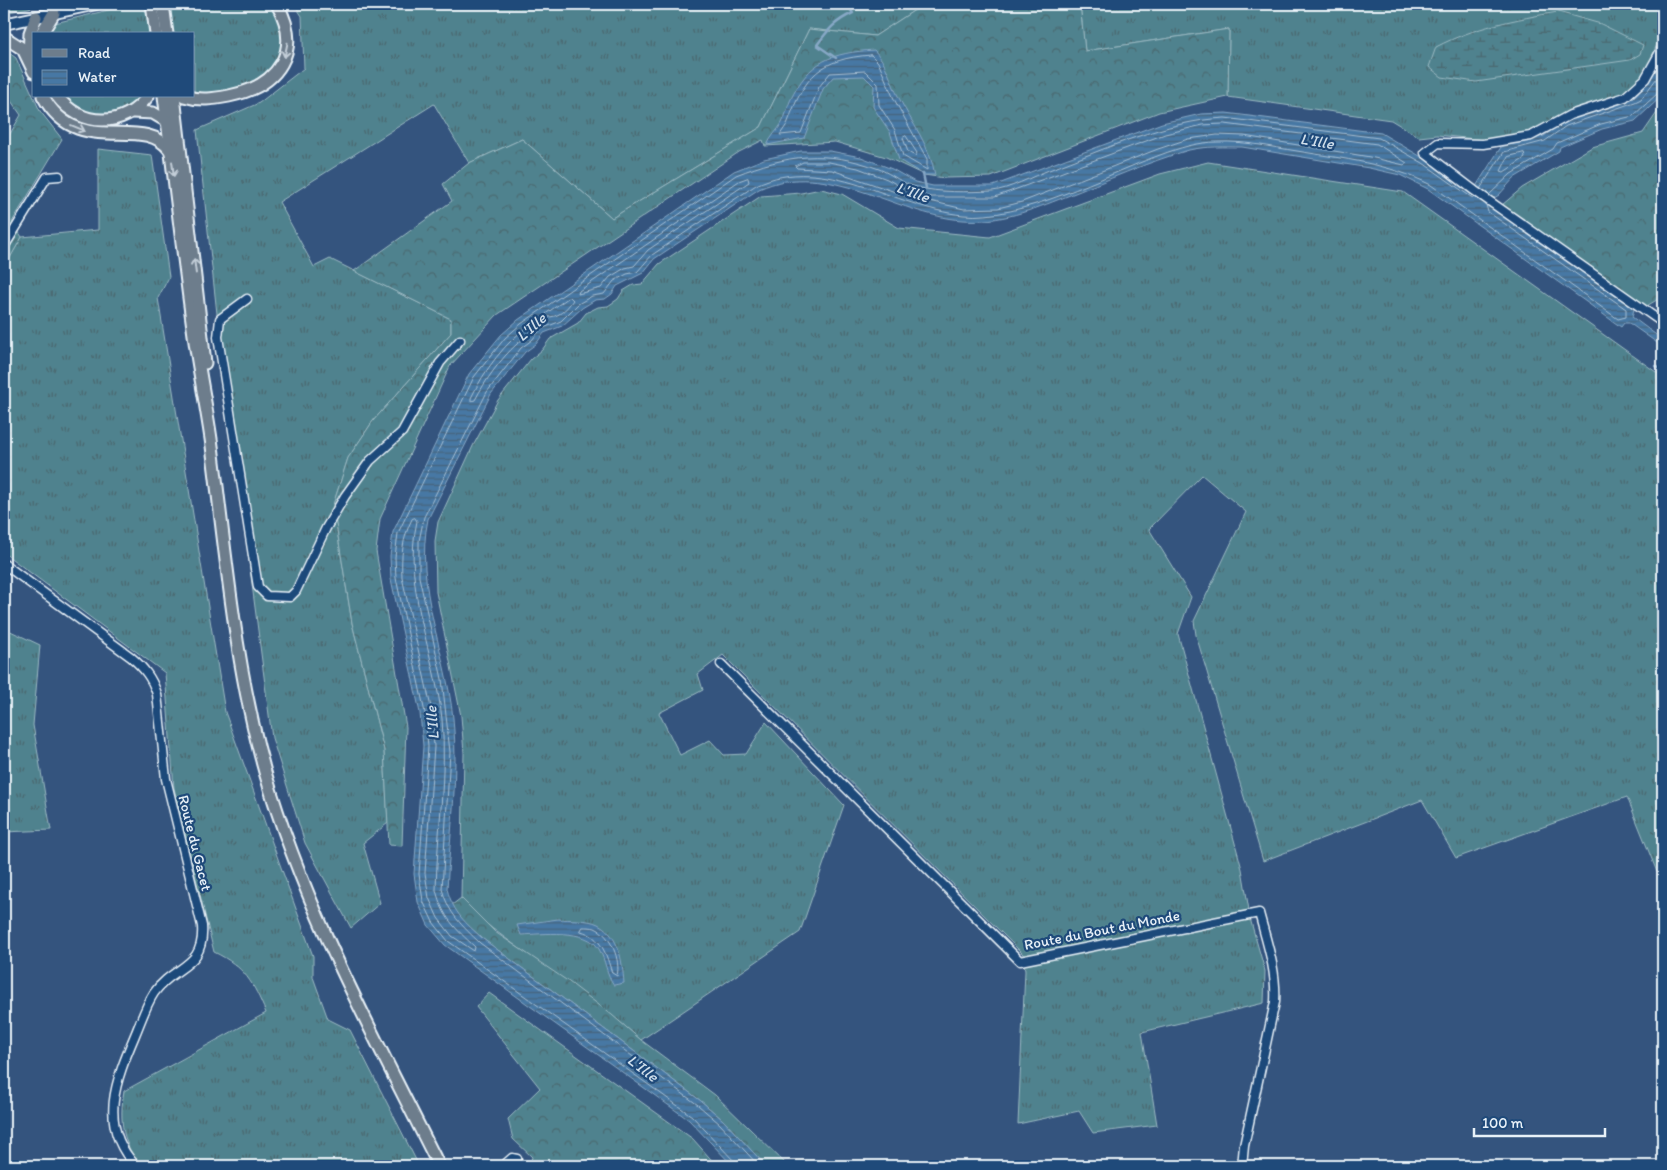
<svg xmlns="http://www.w3.org/2000/svg" width="1667" height="1170" font-family="Itim,sans-serif">
	<style>
		.grass { fill: url(#grass-tufts); stroke: #9cbac3 }
		.forest { fill: url(#forest-crowns); stroke: #9cbac3 }
		.wetland { fill: url(#wetland-marsh); stroke: #9cbac3 }
		.water { fill: url(#water-rules); stroke: #87a8c6 }
		.lines { fill: none; stroke-linecap: round; stroke-linejoin: round }
		.shore { stroke: #a8c1d6; stroke-width: 1 }
		.stream { stroke: #87a8c6; stroke-width: 2.5 }
		.street-casing { stroke: #e8f1f8; stroke-width: 11 }
		.secondary-casing { stroke: #e8f1f8; stroke-width: 14 }
		.primary-casing { stroke: #e8f1f8; stroke-width: 15 }
		.street { stroke: #1f4a7a; stroke-width: 8 }
		.secondary { stroke: #1f4a7a; stroke-width: 10 }
		.primary { stroke: #6d7d8c; stroke-width: 11 }
		.oneway { stroke: #c3ced8 }
		.labels { text-anchor: middle; dominant-baseline: central; stroke-width: 4.5; stroke-linejoin: round; paint-order: stroke }
		.street-label { font-size: 15px; fill: #e8f1f8; stroke: #1f4a7a }
		.water-label { font-size: 16px; font-style: italic; fill: #d0dfeb; stroke: #1f4a7a }
	</style>
	<defs>
		<pattern id="grass-tufts" width="24" height="20" patternUnits="userSpaceOnUse" patternTransform="scale(1.25)"><rect width="24" height="20" fill="#4f828e"/><path d="M3 7l-1-3M5 7V3M7 7l1-3M15 17l-1-3M17 17v-4M19 17l1-3" fill="none" stroke="#4b686f"/></pattern>
		<pattern id="forest-crowns" width="20" height="18" patternUnits="userSpaceOnUse" patternTransform="scale(1.25)"><rect width="20" height="18" fill="#4f828e"/><path d="M2 6a3 3 0 1 1 6 0M12 15a3 3 0 1 1 6 0" fill="none" stroke="#4b686f"/></pattern>
		<pattern id="wetland-marsh" width="20" height="14" patternUnits="userSpaceOnUse" patternTransform="scale(1.25)"><rect width="20" height="14" fill="#4f828e"/><path d="M1 5h8M5 5V1M11 12h8M15 12V8" fill="none" stroke="#4b686f"/></pattern>
		<pattern id="water-rules" width="6" height="5" patternUnits="userSpaceOnUse" patternTransform="scale(1.25)"><rect width="6" height="5" fill="#4778a4"/><path d="M0 2.5h6" fill="none" stroke="#47627c"/></pattern>
	</defs>
	<rect width="100%" height="100%" fill="#34547e"/>
	<filter id="ink" filterUnits="userSpaceOnUse"><feTurbulence type="fractalNoise" baseFrequency=".02" numOctaves="2"/><feDisplacementMap in="SourceGraphic" scale="10" xChannelSelector="R" yChannelSelector="G"/><feConvolveMatrix kernelMatrix="1 2 1 2 8 2 1 2 1" color-interpolation-filters="sRGB"/></filter>
	<g filter="url(#ink)">
		<g class="grass">
			<polygon points="4,4 48,4 4,13"/>
			<polygon points="133,4 147,4 151,34 46,34 55,23"/>
			<path d="M169 4H267C274 9 279 22 281 31 289 78 231 95 194 93V34H172Z"/>
			<polygon points="294,4 924,4 875,36 809,29 761,127 612,218 522,139 469,163 434,104 279,202 314,267 330,259 451,319 451,333 373,421 348,458 333,505 352,623 384,750 388,823 363,843 380,903 351,928 305,843 272,738 218,323 197,130 259,103 304,68 302,16"/>
			<polygon points="1080,4 1663,4 1663,28 1645,75 1621,97 1578,107 1532,133 1494,141 1437,135 1419,137 1391,120 1228,97 1229,29 1085,51"/>
			<path d="M64 96H141C121 121 82 123 64 96Z"/>
			<path d="M98 149 152 155 169 277 158 298 225 712 313 956V977L328 1019 350 1030 419 1166H142C122 1145 119 1120 124 1091L266 1013C253 982 245 967 214 952L174 788 165 673 4 553V268L22 237 98 230Z"/>
			<path d="M1208 162 1403 192 1663 377V870L1657 872 1627 797 1456 858 1422 800 1263 861 1196 635 1194 621 1246 512 1202 475 1149 529 1191 597 1178 634 1242 869 1251 922 1265 971 1264 1003 1142 1032 1157 1125 1093 1133 1079 1111 1018 1124 1025 971 1023 954 723 655 698 674 703 690 659 713 680 755 710 740 724 755 746 754 766 722 844 805 800 932 641 1040C596 1000 545 968 497 932 484 923 472 909 461 898L464 753 461 716 436 592 435 541 438 522 473 446 498 400 531 359 542 350 550 339 578 323 586 313 598 307 608 306 618 299 623 291 633 285 642 284 659 264 761 196 801 193 821 189 842 194 899 228 990 237 1160 174Z"/>
			<polygon points="4,628 40,645 33,725 51,830 4,832"/>
		</g>
		<g class="forest">
			<polygon points="924,4 1080,4 1085,51 1229,29 1228,97 1159,112 991,177 945,178 924,175 886,157 835,142 765,146 763,140 739,152 497,315 450,366 380,519 376,551 406,727 402,846 389,845 384,750 352,623 333,505 348,458 373,421 451,333 451,319 354,271 452,201 443,184 469,163 522,139 612,218 761,127 809,29 875,36"/>
			<polygon points="4,49 16,58 40,111 62,139 12,222 22,237 4,268 4,144 21,115 4,91"/>
			<polygon points="1663,104 1663,299 1660,298 1645,307 1502,205 1522,188 1592,147 1643,133"/>
			<polygon points="461,898 495,932 569,982 612,1015 641,1040 715,1095 788,1166 766,1166 723,1120 701,1101 483,939 462,920 452,905"/>
			<polygon points="489,993 693,1139 717,1166 529,1166 532,1157 513,1139 508,1119 540,1088 476,1007"/>
		</g>
		<path class="wetland" d="M1558 12 1601 24 1643 45 1640 54 1630 60 1476 82 1442 77 1429 67 1436 47C1474 27 1516 19 1558 12Z"/>
		<g class="water">
			<path d="M874 50C887 63 890 81 899 98 912 123 930 146 935 175H924L899 160 890 132 873 107 874 86 864 76 833 77 823 89 804 138 767 145C771 136 778 130 782 123 786 116 787 108 790 101 809 60 832 53 874 50Z"/>
			<path d="M1663 59V95L1635 121 1602 129 1560 147 1559 151 1514 178 1499 195 1491 200 1490 207 1634 309 1632 317 1663 340V347L1629 323H1624L1621 327 1428 189 1400 175 1369 168 1242 147C1225 147 1206 146 1189 150 1147 162 1106 181 1065 197 1032 210 1000 223 963 220 894 215 828 158 759 189L654 259 643 273 617 286 612 294 605 299 595 300 582 308 562 326 544 333 536 344 525 352 491 394 428 519C414 586 446 651 453 718 459 774 450 832 447 889 454 914 465 922 483 939L701 1101 723 1120 766 1166H733L689 1120 445 945 428 925 418 902 414 874 423 746 420 713 391 579 390 556 393 532 469 374 501 335 518 320 734 171 764 159 801 151H830L861 157 892 169 915 182 933 186H993L1162 123 1201 114 1226 113 1381 133 1425 159 1475 194V188L1501 147 1544 136 1564 121 1633 98 1648 82Z"/>
			<path d="M558 919C569 920 588 919 598 924 620 936 622 961 624 983L614 985C606 974 606 961 599 949 587 928 542 934 521 935L517 925Z"/>
		</g>
		<g class="lines">
			<g class="shore">
				<path d="M871 55 878 62 894 99 927 159V170L903 156 895 130 879 105 878 84 865 71 830 73 819 87 801 133 780 135C782 131 786 127 788 122 805 75 820 59 871 55Z"/>
				<polygon points="1225,124 1377,144 1407,163 1404,165 1370,157 1244,136 1217,135 1188,139 1158,149 1022,202 998,208 964,209 904,195 832,170 797,168 795,166 803,162 829,162 858,168 887,179 912,193 931,197 995,197 1165,134 1203,125"/>
				<polygon points="906,136 917,153 915,156 908,152 903,138"/>
				<polygon points="1524,153 1525,158 1504,172 1501,171 1508,157"/>
				<polygon points="748,178 749,182 648,250 634,266 625,268 610,277 601,288 578,294 579,291 739,181"/>
				<polyline points="1480,189 1504,152 1545,141 1566,126 1635,102 1641,99 1663,70"/>
				<polyline points="1489,195 1511,174 1553,149 1557,143 1601,124 1633,116 1658,93 1663,92"/>
				<path d="M570 297 573 300C566 310 558 318 546 317V314Z"/>
				<path d="M530 325 534 327C529 335 524 338 517 344 501 358 485 381 475 400L471 401V398C484 371 505 342 530 325Z"/>
				<path d="M415 518 417 521C402 587 435 653 442 719 447 776 437 833 436 890 443 918 455 928 475 947L474 951 452 936 438 918 429 898 425 873 434 747 432 712 402 577C401 556 402 539 412 519Z"/>
				<path d="M583 927C586 927 592 927 595 928 611 935 621 960 617 976L612 973C606 954 602 937 581 931Z"/>
				<path d="M736 1166 734 1161 692 1116 448 941 433 922 423 901 419 874 428 747 425 713 396 578 395 557 398 533 474 377 505 338 521 324 736 175C787 155 826 149 879 169 892 174 903 184 916 187 940 193 967 192 992 191 1008 190 1033 176 1049 170 1106 149 1164 121 1225 118L1379 138 1423 163 1471 197 1476 198"/>
				<path d="M759 1166 720 1124 698 1105 480 943C462 926 448 913 442 889L450 752 442 679 419 577V541L424 517 487 392 521 348 532 340 541 329 561 321 578 304 592 296 604 294 614 281 627 274 637 272 652 255 756 185C825 152 894 208 963 215 1021 221 1104 175 1160 155 1179 148 1198 142 1218 142 1245 141 1271 147 1297 151 1344 159 1388 163 1431 185L1618 319 1626 317V309L1488 212 1486 205"/>
			</g>
			<g class="stream">
				<path d="M836 58 817 45C828 30 835 21 853 13L846 4"/>
				<polyline points="923,174 926,188"/>
				<polyline points="1656,366 1663,371"/>
			</g>
			<defs>
				<g id="street">
					<polyline points="1663,47 1645,79 1625,97 1570,115 1531,136 1483,144 1438,143 1425,153 1475,191 1663,323"/>
					<polyline points="4,247 47,177 59,176"/>
					<polyline points="247,299 220,319 218,337 258,587 267,596 290,597 296,591 326,528 345,496 370,461 402,432 440,363 460,340"/>
					<path d="M4 564 131 657C144 668 152 678 157 694L166 779 202 926C205 969 174 964 154 993 146 1005 141 1021 135 1035 116 1080 97 1125 136 1166"/>
					<path d="M721 664 1020 961 1259 913C1267 943 1277 971 1275 1002L1244 1146 1242 1166"/>
					<polyline points="503,1166 512,1158 517,1159"/>
				</g>
				<polyline id="secondary" points="4,24 96,4"/>
				<g id="primary">
					<polyline points="152,4 156,34"/>
					<polyline points="163,4 167,34"/>
					<polyline points="41,34 54,13"/>
					<polyline points="4,37 23,49 34,72"/>
					<polyline points="29,57 30,33 36,17"/>
					<path d="M43 96C78 161 142 112 170 150"/>
					<path d="M57 96C81 128 124 128 148 96"/>
					<path d="M164 96C174 176 183 256 194 335 199 372 207 409 212 446 226 555 235 666 265 772 305 911 375 1037 439 1166"/>
					<polyline points="174,96 205,363"/>
					<path d="M184 96C200 101 213 99 229 96 279 86 303 50 277 4"/>
					<polyline points="133,112 153,113 170,123"/>
				</g>
			</defs>
			<use href="#street" class="street-casing"/>
			<use href="#secondary" class="secondary-casing"/>
			<use href="#primary" class="primary-casing"/>
			<use href="#street" class="street"/>
			<use href="#secondary" class="secondary"/>
			<use href="#primary" class="primary"/>
		</g>
		<defs><path id="oneway-shaft" d="M-6 0H5M1.5-3L5.5 0L1.5 3" fill="none" stroke-width="1.6" stroke-linecap="round" stroke-linejoin="round" transform="scale(1.25)"/></defs>
		<g class="oneway">
			<use href="#oneway-shaft" transform="translate(286 50) rotate(102)"/>
			<use href="#oneway-shaft" transform="translate(78 128) rotate(23)"/>
			<use href="#oneway-shaft" transform="translate(173 169) rotate(83)"/>
			<use href="#oneway-shaft" transform="translate(195 266) rotate(-97)"/>
		</g>
	</g>
	<g class="labels">
		<g class="street-label">
			<text transform="translate(195 843) rotate(76)">Route du Gacet</text>
			<text transform="translate(1102 930) rotate(-11)">Route du Bout du Monde</text>
		</g>
		<g class="water-label">
			<text transform="translate(1317 141) rotate(9)">L'Ille</text>
			<text transform="translate(913 192) rotate(20)">L'Ille</text>
			<text transform="translate(531 327) rotate(-41)">L'Ille</text>
			<text transform="translate(432 723) rotate(-95)">L'Ille</text>
			<text transform="translate(643 1068) rotate(38)">L'Ille</text>
		</g>
	</g>
	<rect width="1667" height="1170" fill="none" stroke="#1f4a7a" stroke-width="20"/>
	<rect x="10" y="10" width="1647" height="1150" fill="none" stroke="#e8f1f8" stroke-width="2" filter="url(#ink)"/>
	<rect x="32" y="32" width="162" height="65" fill="#1f4a7a" stroke="#6f8dac"/>
	<rect x="42" y="49" width="25" height="8" fill="#6d7d8c" stroke="#6f8dac"/>
	<text x="78" y="58" font-size="15" fill="#e8f1f8">Road</text>
	<rect x="42" y="70" width="25" height="15" fill="url(#water-rules)" stroke="#6f8dac"/>
	<text x="78" y="82" font-size="15" fill="#e8f1f8">Water</text>
	<path d="M1474 1128v8h131v-8" fill="none" stroke="#e8f1f8" stroke-width="2.5"/>
	<text x="1482" y="1128" font-size="15" fill="#e8f1f8" stroke="#1f4a7a" stroke-width="4" paint-order="stroke">100 m</text>
</svg>
